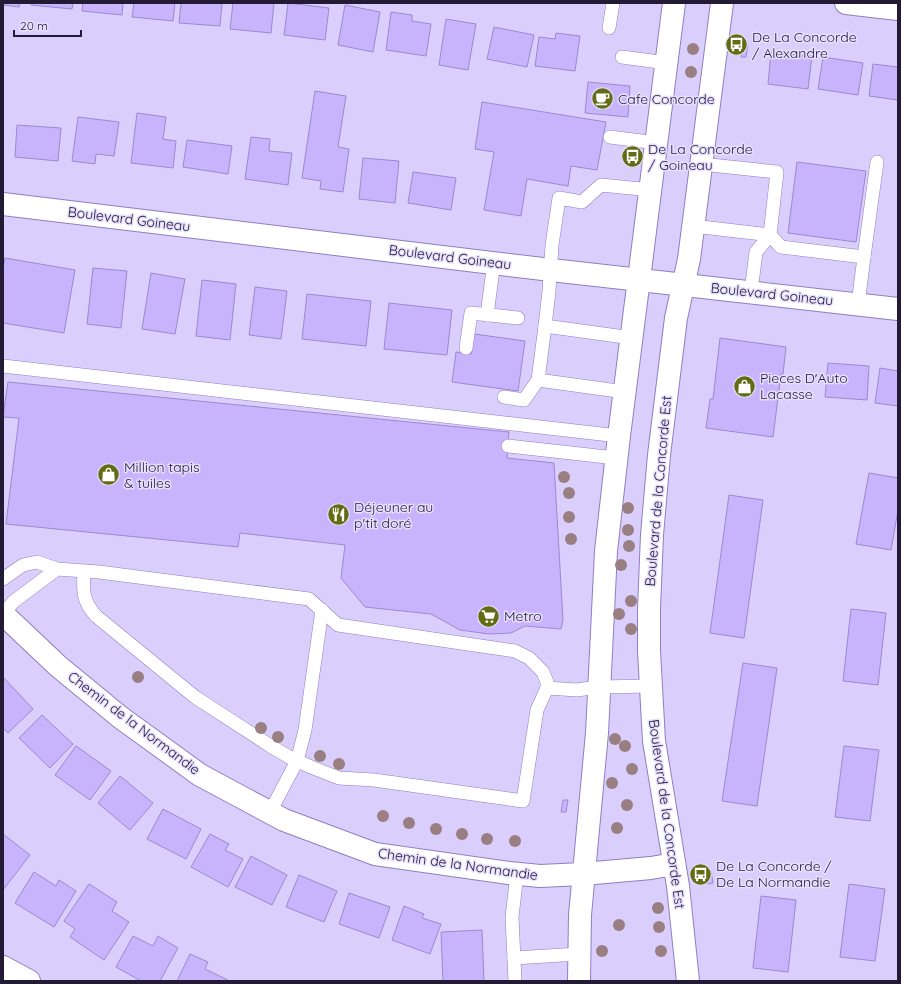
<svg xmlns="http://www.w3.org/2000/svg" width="901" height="984" font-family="Quicksand,sans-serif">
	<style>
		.building { fill: #c8b4fd; stroke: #9c88ce }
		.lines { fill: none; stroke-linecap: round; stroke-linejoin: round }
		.service-casing { stroke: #917dc2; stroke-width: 14 }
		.minor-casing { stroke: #917dc2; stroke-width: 24 }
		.tertiary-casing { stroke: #917dc2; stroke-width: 24 }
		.service { stroke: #fff; stroke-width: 13 }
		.minor { stroke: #fff; stroke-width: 22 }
		.tertiary { stroke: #fff; stroke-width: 22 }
		.tree { fill: #997f82 }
		.labels { text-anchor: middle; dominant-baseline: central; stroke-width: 3; stroke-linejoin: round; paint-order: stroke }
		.poi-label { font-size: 14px; fill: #231a36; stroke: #e6dffd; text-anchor: start }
		.street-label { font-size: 14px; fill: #231a36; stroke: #e6dffd }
	</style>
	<rect width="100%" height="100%" fill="#dacffc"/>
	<g class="building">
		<polygon points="3,3 20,3 19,7 3,5"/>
		<polygon points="31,3 73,3 72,9 31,5"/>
		<polygon points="83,3 123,3 122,15 82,11"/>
		<polygon points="134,3 175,3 173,21 132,17"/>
		<polygon points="181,3 222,3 220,26 179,23"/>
		<polygon points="233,3 274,3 271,33 230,29"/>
		<polygon points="288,3 329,8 325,40 284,35"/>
		<polygon points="345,5 380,12 373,52 338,45"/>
		<polygon points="391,12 412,15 412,21 431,24 426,56 386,50"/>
		<polygon points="446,19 476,24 468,70 439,65"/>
		<polygon points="494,27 534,35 527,67 487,59"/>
		<polygon points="556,33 580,36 575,71 535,66 539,37 555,39"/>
		<polygon points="743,44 748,45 746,57 741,57"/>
		<polygon points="771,52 812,56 808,89 768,84"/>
		<polygon points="823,57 863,63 858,95 818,89"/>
		<polygon points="873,64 898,67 898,100 869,96"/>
		<polygon points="588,82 630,86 628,117 585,113"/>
		<polygon points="315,91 346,96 338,147 349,149 343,192 320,189 321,181 302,178"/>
		<polygon points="482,102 606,122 597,170 571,166 568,186 527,179 521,216 484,210 494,152 475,149"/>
		<polygon points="137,113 166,117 163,139 176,141 173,168 131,163"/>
		<polygon points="78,117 119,122 114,156 96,154 95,164 72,161"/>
		<polygon points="17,125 61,128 58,161 15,157"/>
		<polygon points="251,137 270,139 269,151 292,153 288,185 245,179"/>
		<polygon points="187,140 232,146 228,174 183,167"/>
		<polygon points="363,158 399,161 395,203 359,199"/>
		<polygon points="797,162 866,171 856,242 788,233"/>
		<polygon points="413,172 456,178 451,210 408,203"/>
		<polygon points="5,258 75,270 64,333 3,323 3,268"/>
		<polygon points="93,268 127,271 121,328 87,324"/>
		<polygon points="151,273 185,279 175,334 142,329"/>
		<polygon points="202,280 236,284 230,340 196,336"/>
		<polygon points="255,287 287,291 281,339 249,335"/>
		<polygon points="307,294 371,301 366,346 302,339"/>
		<polygon points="389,303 452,310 447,355 384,349"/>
		<polygon points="474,334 525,341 518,391 452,382 456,352 471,354"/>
		<polygon points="720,338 786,347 783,374 781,374 773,437 706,428 710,399 713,399"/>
		<polygon points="828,363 869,366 867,400 825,397"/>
		<polygon points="880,368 898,371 898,406 875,403"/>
		<polygon points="8,382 509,432 507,458 554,463 563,620 561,629 525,626 511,633 489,634 460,630 431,614 365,607 341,578 345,545 240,533 238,547 6,524 19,418 3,417"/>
		<polygon points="869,473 898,478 898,510 891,550 856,544"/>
		<polygon points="729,495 763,500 744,638 710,633"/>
		<polygon points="851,609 886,613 878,685 843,681"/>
		<polygon points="743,663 777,668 757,806 722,801"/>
		<polygon points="3,677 33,709 8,733 3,728"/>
		<polygon points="42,715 73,744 50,768 19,738"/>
		<polygon points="76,746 111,771 90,800 55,775"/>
		<polygon points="844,746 879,750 870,821 835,817"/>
		<polygon points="120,776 153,803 130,830 98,803"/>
		<polygon points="563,800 568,800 566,812 561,812"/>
		<polygon points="163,809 201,829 186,859 147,839"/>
		<polygon points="3,834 30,855 3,890"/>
		<polygon points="210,834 229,844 225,850 243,859 228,887 191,867"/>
		<polygon points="251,856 287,875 272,905 235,887"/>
		<polygon points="711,871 713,883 708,884 706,872"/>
		<polygon points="34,872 56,886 59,880 76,891 54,927 15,903"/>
		<polygon points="299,875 337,891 324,922 286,907"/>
		<polygon points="89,884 117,902 112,911 129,922 104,960 70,937 75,929 64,921"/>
		<polygon points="849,884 885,889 875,961 840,957"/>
		<polygon points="349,893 390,907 379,938 339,924"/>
		<polygon points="761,896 796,900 788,972 753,968"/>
		<polygon points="404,906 424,914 422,918 441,924 430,954 392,940"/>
		<polygon points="482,930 484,981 443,981 441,932"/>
		<polygon points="133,936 153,946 158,936 178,948 160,981 141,981 116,967"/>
		<polygon points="190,954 208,962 205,969 228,980 227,981 177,981"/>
	</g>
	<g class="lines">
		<defs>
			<g id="service">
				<polyline points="609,28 613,3"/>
				<polyline points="622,57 667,63"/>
				<polyline points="610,137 657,143"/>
				<polyline points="693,226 770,235 777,172 701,164"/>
				<polyline points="864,257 877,162"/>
				<polyline points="751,292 756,252 770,235 781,247 864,257 858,304"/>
				<polyline points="487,315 494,262"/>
				<polyline points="545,326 538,380 625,392"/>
				<polyline points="632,338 545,326 549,291 552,245 559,198 582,202 601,185 651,190"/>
				<polyline points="466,348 471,313 518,318"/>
				<polyline points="3,366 619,436"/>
				<polyline points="504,397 524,400 538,380"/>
				<polyline points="508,446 616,458"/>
				<path d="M3 579 23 565 37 562 57 569 99 572 309 599 338 625 515 651 529 658 543 672 547 682V688L537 710 523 801 374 780 339 778 311 767 291 758 272 747 195 697 96 616C82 600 83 591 84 571"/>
				<polyline points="3,614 13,602 57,569"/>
				<polyline points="547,688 577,690 598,687 651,686"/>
				<polyline points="270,812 297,761 305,730 322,610"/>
				<polyline points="514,958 579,954"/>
				<polyline points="515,981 512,917 517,874"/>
			</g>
			<g id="minor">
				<polyline points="846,3 898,9"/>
				<polyline points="3,204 551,270 898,309"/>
				<polyline points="3,614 58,666 120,717 200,775 284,820 375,854 509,873 540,876 583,874 651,868 674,864"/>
				<polyline points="3,967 29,981"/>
			</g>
			<g id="tertiary">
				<polyline points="579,981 580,915 597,733 606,551 619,436 674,3"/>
				<polyline points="688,981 678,886 654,741 649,651 649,608 652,535 659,455 676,318 689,259 722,3"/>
			</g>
		</defs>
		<use href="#service" class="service-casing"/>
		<use href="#minor" class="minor-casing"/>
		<use href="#tertiary" class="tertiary-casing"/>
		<use href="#service" class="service"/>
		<use href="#minor" class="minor"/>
		<use href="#tertiary" class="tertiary"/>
	</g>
	<g class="tree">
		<circle cx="693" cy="49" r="6"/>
		<circle cx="691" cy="72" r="6"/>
		<circle cx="564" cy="477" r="6"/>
		<circle cx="569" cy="493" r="6"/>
		<circle cx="628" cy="508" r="6"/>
		<circle cx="569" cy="517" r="6"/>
		<circle cx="628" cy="530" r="6"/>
		<circle cx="571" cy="539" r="6"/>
		<circle cx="629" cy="546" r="6"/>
		<circle cx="621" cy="565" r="6"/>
		<circle cx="631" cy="601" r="6"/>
		<circle cx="619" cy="614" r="6"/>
		<circle cx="631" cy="629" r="6"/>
		<circle cx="138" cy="677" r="6"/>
		<circle cx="261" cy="728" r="6"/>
		<circle cx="278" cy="737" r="6"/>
		<circle cx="615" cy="739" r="6"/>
		<circle cx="625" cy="746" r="6"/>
		<circle cx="320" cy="756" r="6"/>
		<circle cx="339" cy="764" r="6"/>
		<circle cx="632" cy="769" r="6"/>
		<circle cx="612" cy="783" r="6"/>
		<circle cx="627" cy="805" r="6"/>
		<circle cx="383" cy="816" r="6"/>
		<circle cx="409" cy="823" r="6"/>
		<circle cx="617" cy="828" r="6"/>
		<circle cx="436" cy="829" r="6"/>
		<circle cx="462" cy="834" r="6"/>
		<circle cx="487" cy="839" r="6"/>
		<circle cx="515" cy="841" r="6"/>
		<circle cx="658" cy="908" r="6"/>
		<circle cx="619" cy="925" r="6"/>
		<circle cx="659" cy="927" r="6"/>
		<circle cx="602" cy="951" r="6"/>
		<circle cx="661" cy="951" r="6"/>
	</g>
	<defs>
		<symbol id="bus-disc" viewBox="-11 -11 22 22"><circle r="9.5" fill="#626c14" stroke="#e6dffd"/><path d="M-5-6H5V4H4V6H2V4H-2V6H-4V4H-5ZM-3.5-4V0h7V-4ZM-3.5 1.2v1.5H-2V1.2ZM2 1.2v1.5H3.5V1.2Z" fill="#fff"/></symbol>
		<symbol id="cafe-disc" viewBox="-11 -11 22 22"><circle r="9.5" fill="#626c14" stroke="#e6dffd"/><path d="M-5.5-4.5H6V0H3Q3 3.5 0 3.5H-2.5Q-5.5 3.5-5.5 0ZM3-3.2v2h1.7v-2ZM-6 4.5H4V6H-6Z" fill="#fff"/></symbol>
		<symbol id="shop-disc" viewBox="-11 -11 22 22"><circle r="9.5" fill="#626c14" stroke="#e6dffd"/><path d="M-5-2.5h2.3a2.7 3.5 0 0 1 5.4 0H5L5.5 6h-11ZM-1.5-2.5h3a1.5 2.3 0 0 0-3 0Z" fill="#fff"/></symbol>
		<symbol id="restaurant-disc" viewBox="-11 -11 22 22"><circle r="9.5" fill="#626c14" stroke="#e6dffd"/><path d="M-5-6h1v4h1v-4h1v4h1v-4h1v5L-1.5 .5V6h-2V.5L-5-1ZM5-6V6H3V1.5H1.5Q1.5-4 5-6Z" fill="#fff"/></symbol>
		<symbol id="supermarket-disc" viewBox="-11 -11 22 22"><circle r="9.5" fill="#626c14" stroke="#e6dffd"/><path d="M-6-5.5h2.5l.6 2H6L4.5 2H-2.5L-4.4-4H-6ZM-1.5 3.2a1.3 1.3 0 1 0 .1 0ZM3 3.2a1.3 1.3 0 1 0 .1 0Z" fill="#fff"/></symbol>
	</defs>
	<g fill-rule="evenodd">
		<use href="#bus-disc" x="724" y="32" width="25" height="25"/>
		<use href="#cafe-disc" x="590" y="86" width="25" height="25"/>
		<use href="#bus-disc" x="620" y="144" width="25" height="25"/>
		<use href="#shop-disc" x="732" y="374" width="25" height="25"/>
		<use href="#shop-disc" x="96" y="462" width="25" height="25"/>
		<use href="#restaurant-disc" x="326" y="502" width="25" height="25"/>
		<use href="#supermarket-disc" x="476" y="604" width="25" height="25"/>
		<use href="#bus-disc" x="688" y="862" width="25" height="25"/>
	</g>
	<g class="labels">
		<g class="poi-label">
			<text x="752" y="37">De La Concorde<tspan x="752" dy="16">/ Alexandre</tspan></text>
			<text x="618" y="99">Cafe Concorde</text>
			<text x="648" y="149">De La Concorde<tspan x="648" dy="16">/ Goineau</tspan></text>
			<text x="760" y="378">Pieces D'Auto<tspan x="760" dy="16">Lacasse</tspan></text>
			<text x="124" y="467">Million tapis<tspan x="124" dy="16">&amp; tuiles</tspan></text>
			<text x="354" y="507">Déjeuner au<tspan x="354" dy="16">p'tit doré</tspan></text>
			<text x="504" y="616">Metro</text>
			<text x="716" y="866">De La Concorde /<tspan x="716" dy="16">De La Normandie</tspan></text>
		</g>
		<g class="street-label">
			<text transform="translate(129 219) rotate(7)">Boulevard Goineau</text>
			<text transform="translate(450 257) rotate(7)">Boulevard Goineau</text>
			<text transform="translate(772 294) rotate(6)">Boulevard Goineau</text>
			<text transform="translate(658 491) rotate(-85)">Boulevard de la Concorde Est</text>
			<text transform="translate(134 723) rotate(37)">Chemin de la Normandie</text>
			<text transform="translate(667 814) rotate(82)">Boulevard de la Concorde Est</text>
			<text transform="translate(458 864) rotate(8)">Chemin de la Normandie</text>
		</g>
	</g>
	<rect width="901" height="984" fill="none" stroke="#231a36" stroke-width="8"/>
	<path d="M14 30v6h67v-6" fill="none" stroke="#231a36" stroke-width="2"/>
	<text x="20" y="30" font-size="12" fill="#231a36" stroke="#e6dffd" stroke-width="3" paint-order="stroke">20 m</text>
</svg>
